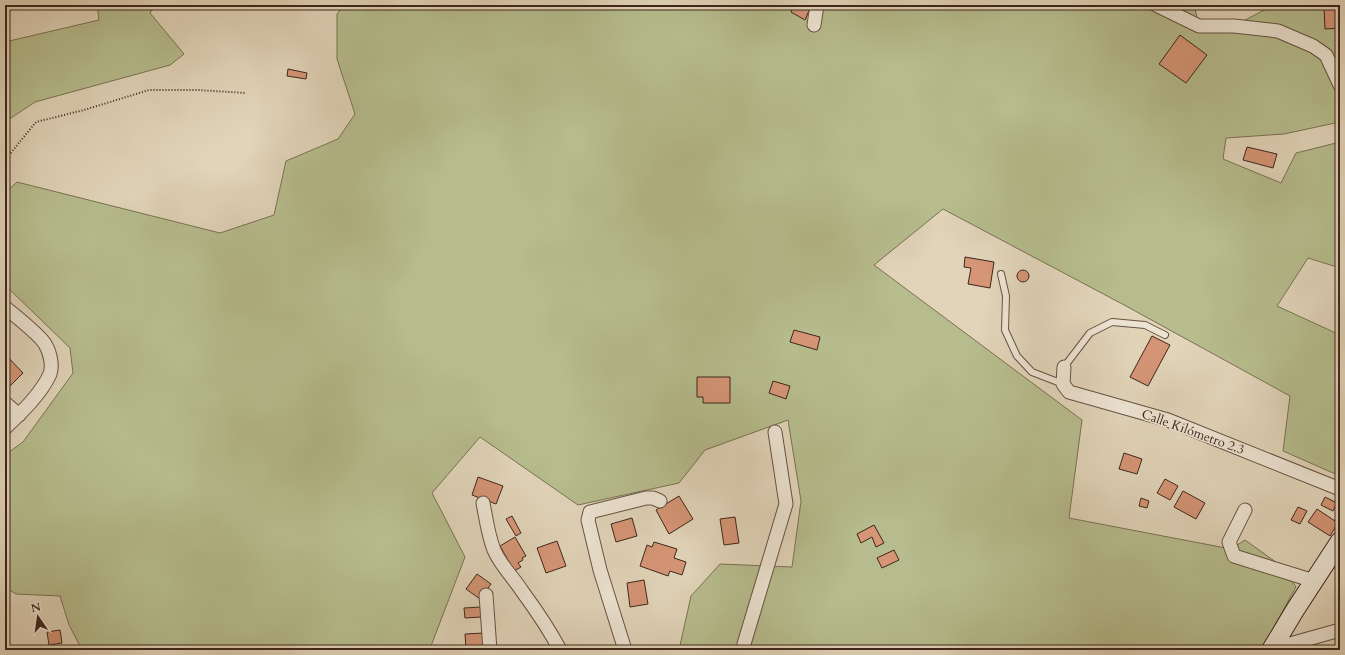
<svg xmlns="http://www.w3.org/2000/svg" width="1345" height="655" font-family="Cardo,serif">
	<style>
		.green { fill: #b6bc8d; stroke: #7a7154 }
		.building { fill: #d59576; stroke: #3e261b }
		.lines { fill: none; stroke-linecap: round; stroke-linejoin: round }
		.lane-casing { stroke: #675242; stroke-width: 8 }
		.street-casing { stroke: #675242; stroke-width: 15 }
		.secondary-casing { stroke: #3e261b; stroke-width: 20 }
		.path { stroke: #3e261b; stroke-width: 2; stroke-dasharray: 1 2; stroke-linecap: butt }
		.lane { stroke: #ece3d2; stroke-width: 6 }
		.street { stroke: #ece3d2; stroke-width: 13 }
		.secondary { stroke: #ece3d2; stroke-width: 18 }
		.labels { text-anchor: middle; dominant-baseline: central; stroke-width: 3; stroke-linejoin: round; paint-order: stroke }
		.street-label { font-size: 13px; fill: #3e261b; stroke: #ece3d2 }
	</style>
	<rect width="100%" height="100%" fill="#e1d4b9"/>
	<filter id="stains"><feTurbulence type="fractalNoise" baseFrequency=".005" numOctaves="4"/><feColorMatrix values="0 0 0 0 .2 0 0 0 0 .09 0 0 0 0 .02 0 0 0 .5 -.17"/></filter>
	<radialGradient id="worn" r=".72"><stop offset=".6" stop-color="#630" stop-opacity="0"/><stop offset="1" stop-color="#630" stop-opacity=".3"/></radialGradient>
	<g class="green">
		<polygon points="97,5 155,5 150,13 184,54 170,65 35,102 5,122 5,42 99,20"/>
		<polygon points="344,5 1194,5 1198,21 1222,32 1274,5 1340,5 1340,122 1284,134 1226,138 1223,159 1281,183 1296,153 1340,142 1340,268 1308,258 1277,306 1340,335 1340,476 1283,451 1290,396 1126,306 943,209 874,265 1082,420 1069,518 1231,549 1245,540 1280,565 1296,587 1263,647 1260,650 679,650 691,596 720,564 792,567 801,501 788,420 705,450 679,483 578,505 480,437 432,493 465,557 431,646 432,650 82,650 69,625 60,596 16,594 5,587 5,455 23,442 73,373 70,348 5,285 5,193 17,182 220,233 274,215 286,161 338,139 355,114 337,59 337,14"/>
	</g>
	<g class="building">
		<polygon points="794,5 811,6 805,20 791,12"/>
		<polygon points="1340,6 1340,28 1325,29 1324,7"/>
		<polygon points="1180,35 1207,55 1186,83 1159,64"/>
		<polygon points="288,69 307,73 306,79 287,76"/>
		<polygon points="1247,147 1277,154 1273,168 1243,160"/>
		<polygon points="965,257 994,262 990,288 968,284 971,268 964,267"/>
		<circle cx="1023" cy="276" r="6"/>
		<polygon points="794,330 820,337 817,350 790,342"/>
		<polygon points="1152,336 1170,345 1148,386 1130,377"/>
		<polygon points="5,354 23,373 9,387 5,383"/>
		<polygon points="697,377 730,377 730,403 703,403 703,397 697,397"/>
		<polygon points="773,381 790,386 786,399 769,393"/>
		<polygon points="1124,453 1142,459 1137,474 1119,469"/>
		<polygon points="478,477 503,486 496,504 472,495"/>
		<polygon points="1165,479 1178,486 1170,500 1157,493"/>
		<polygon points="1183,491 1205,503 1196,519 1174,507"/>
		<polygon points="679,496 693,519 669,534 656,510"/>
		<polygon points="1325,497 1337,503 1333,511 1321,505"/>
		<polygon points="1141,498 1149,501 1147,508 1139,506"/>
		<polygon points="1298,507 1307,511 1300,524 1291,520"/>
		<polygon points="1317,509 1338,523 1330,536 1308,522"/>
		<polygon points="512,516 521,533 516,536 506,519"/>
		<polygon points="735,517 739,543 724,545 720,519"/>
		<polygon points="632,518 637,536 616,542 611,524"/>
		<polygon points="874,525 884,543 876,547 872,537 861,543 857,534"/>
		<polygon points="515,537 526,556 522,558 523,560 518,563 521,567 514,571 500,546"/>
		<polygon points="557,541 566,566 546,573 537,548"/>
		<polygon points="654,542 677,549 674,558 686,562 682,575 670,571 668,576 640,566 647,545 652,547"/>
		<polygon points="894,550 899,560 882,568 877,558"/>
		<polygon points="1340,568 1340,578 1335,574"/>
		<polygon points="477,574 491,584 480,599 466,589"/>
		<polygon points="644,580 648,604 630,607 627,583"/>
		<polygon points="481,607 481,617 465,618 464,608"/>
		<polygon points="60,630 62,643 49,645 47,632"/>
		<polygon points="483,633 484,650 466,650 465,634"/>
		<polygon points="1340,640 1340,650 1338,650 1336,641"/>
		<polygon points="508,648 508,650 495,650 495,649"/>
	</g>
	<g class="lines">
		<defs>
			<g id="lane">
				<polyline points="1001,274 1006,296 1005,330 1017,356 1032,372 1063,384"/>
				<polyline points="1064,367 1090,333 1112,322 1145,325 1165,335"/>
			</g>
			<g id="street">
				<polyline points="1156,5 1199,26 1234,26 1278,31 1313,46 1326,55 1340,85"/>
				<polyline points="814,25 817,5"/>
				<path d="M5 307C15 316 39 334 45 344 50 352 53 365 50 374 41 394 21 413 5 428"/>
				<polyline points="1064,367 1063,384 1069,392 1168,420 1340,489"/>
				<polyline points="5,403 19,415"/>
				<path d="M483 503C486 518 488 535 494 550 501 566 513 577 522 591 536 610 549 629 560 650"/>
				<polyline points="1245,510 1229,542 1234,556 1314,581"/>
				<polyline points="486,595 490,650"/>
				<polyline points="1272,649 1340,630"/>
				<polyline points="625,650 600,570 588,520 590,512 646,498 653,498 660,501"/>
				<polyline points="744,650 744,644 786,504 775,432"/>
			</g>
			<polyline id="secondary" points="1271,650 1295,610 1340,541"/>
		</defs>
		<use href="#lane" class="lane-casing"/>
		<use href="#street" class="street-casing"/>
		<use href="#secondary" class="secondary-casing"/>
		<polyline class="path" points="5,160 36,122 84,110 149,90 198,90 246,93"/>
		<use href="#lane" class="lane"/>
		<use href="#street" class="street"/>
		<use href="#secondary" class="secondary"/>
	</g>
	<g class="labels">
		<g class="street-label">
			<text transform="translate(1193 432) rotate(20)">Calle Kilómetro 2.3</text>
		</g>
	</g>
	<rect width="1345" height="655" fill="none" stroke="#e1d4b9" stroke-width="20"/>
	<rect x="6" y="6" width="1333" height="643" fill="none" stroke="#3e261b" stroke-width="2"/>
	<rect x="10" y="10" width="1325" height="635" fill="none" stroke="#3e261b"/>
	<g transform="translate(38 617) rotate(347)" stroke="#ece3d2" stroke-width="3" paint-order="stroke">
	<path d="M0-3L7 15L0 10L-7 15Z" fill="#3e261b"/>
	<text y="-6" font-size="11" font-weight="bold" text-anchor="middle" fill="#3e261b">N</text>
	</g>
	<rect width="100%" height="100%" filter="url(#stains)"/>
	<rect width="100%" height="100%" fill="url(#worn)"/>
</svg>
